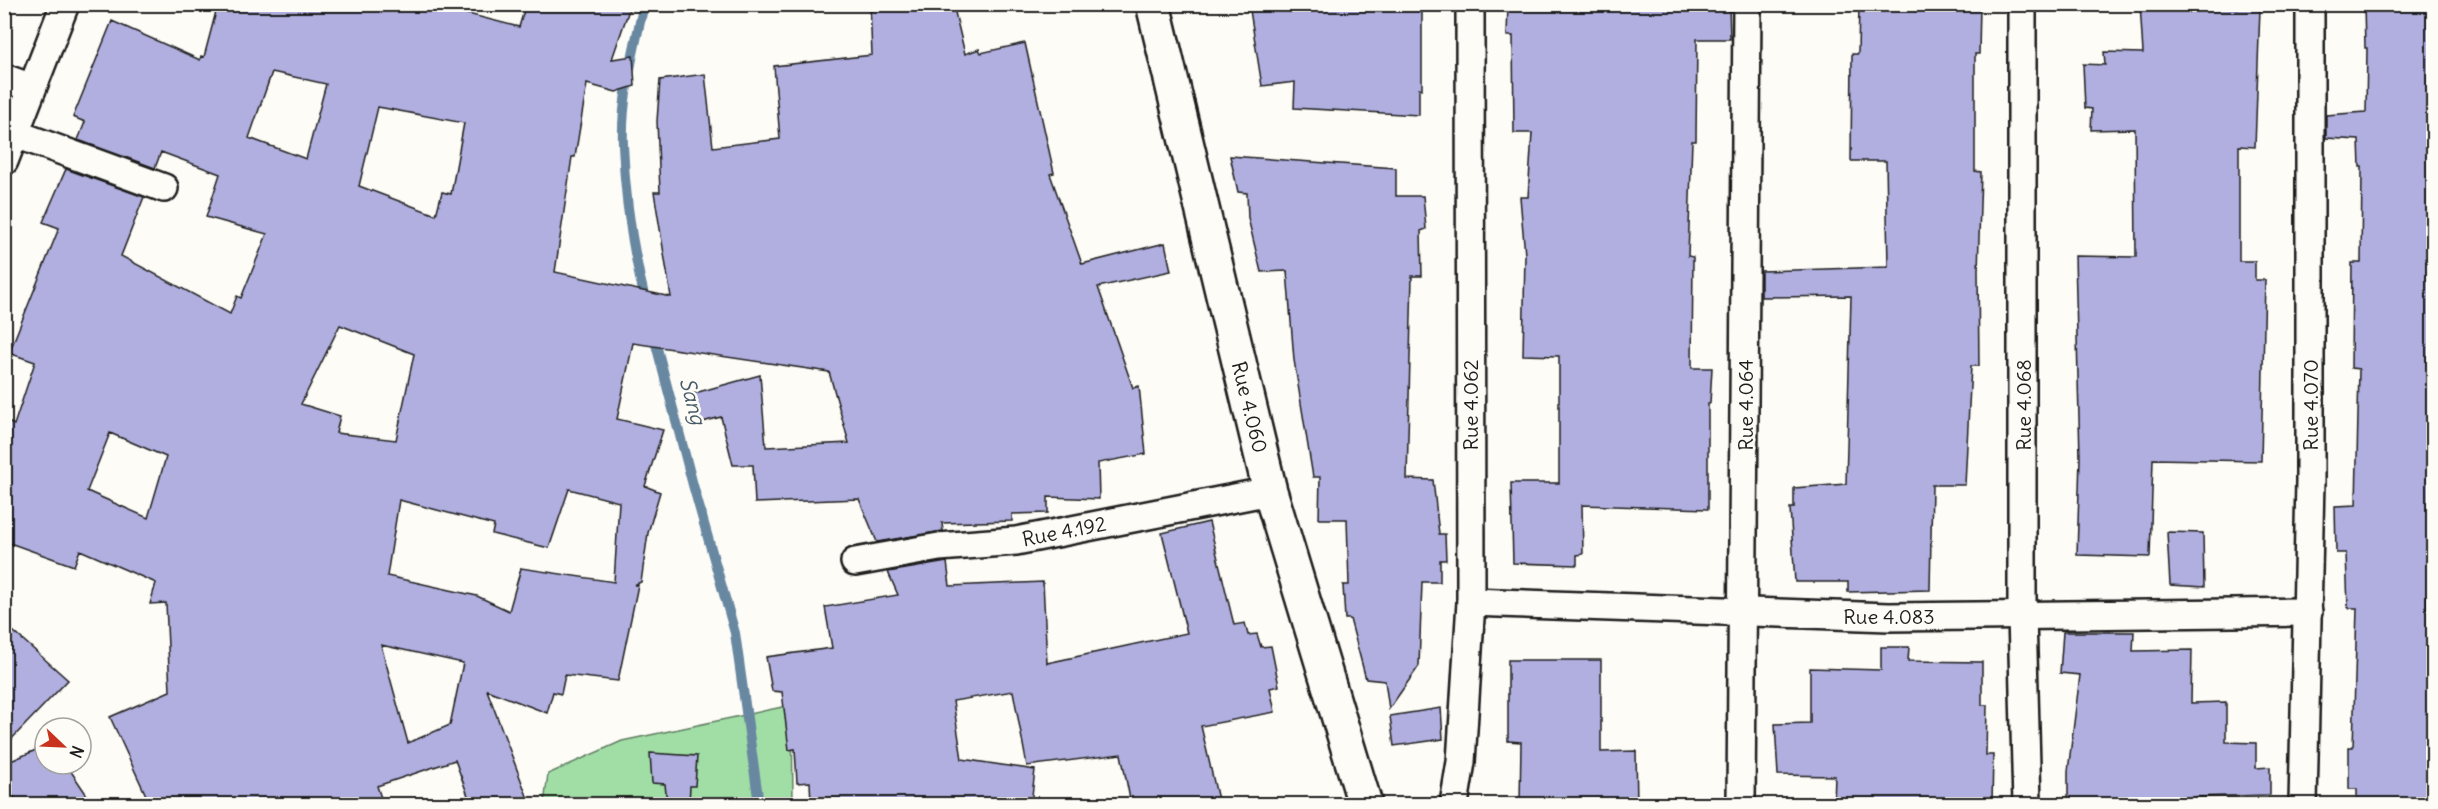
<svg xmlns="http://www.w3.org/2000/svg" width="2438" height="809" font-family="Delius,sans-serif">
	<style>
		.green { fill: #a1dea6; stroke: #5e7d61; stroke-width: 1.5 }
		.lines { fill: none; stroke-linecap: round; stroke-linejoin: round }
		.stream { stroke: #6887a1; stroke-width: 10 }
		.building { fill: #b0afe0; stroke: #1c1c1c; stroke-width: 1.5; fill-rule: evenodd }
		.street-casing { stroke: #1c1c1c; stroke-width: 32 }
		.secondary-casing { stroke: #1c1c1c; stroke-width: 38 }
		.street { stroke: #fdfcf7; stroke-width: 27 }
		.secondary { stroke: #fdfcf7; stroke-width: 33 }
		.labels { text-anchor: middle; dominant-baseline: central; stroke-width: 5; stroke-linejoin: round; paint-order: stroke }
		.street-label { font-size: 20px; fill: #1c1c1c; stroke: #fdfcf7 }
		.water-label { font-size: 21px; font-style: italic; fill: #485b69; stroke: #fdfcf7 }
	</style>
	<rect width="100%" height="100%" fill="#fdfcf7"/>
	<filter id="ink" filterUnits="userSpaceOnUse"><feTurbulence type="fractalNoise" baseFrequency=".0167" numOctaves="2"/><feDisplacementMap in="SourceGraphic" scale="12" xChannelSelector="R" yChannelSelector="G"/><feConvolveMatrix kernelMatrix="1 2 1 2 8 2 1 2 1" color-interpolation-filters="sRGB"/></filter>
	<g filter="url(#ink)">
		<polygon class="green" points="792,705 793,804 544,804 548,774 622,741"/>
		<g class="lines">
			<g class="stream">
				<path d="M644 4C634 50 621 98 623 145 625 197 633 253 646 303"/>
				<polyline points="653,333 693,485 735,633 759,804"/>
			</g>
		</g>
		<g class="building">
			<path d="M218 4H429L519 27 526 4H631L612 59 633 56 635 86 616 92 587 84 575 157H572L555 272 671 297 654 192H660L657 121 660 80 705 74 713 147 780 139 774 66 872 55 870 4H953L965 54 979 49 981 53 1025 43 1054 173 1050 174 1082 264 1165 243 1171 271 1098 287 1133 388 1139 386 1146 454 1098 463 1099 499 1048 497V513L1012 514V521L942 523 943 531 877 542 859 499 755 503 753 465H733L721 417 699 423 691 394 760 375 766 447 849 443 829 372 633 343 617 419 663 430 645 486 660 492 648 533 641 582 634 585H638L618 681 565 675 561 694 553 692 547 713 487 690 530 804H471L455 760 377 786 383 804H150L110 717 170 691 166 603 150 604 156 583 80 550 74 566 4 541V420L14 425 35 362 9 353 59 228 43 222 66 169 144 197 121 256 230 314 237 296 241 298 267 234 206 217 220 174 161 152 155 168 78 140 85 122 73 117 112 21 200 60 201 56 204 57ZM272 72 326 84 306 159 249 138ZM378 107 464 123 451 194 442 192 436 215 359 186ZM340 325 414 354 396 440 336 433 340 416 301 404ZM110 433 166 457 148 518 87 491ZM569 489 619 502 614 582 521 568 509 611 477 596 387 576 399 500 494 525 492 534 549 548ZM381 645 463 663 450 725 408 743Z"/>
			<polygon points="1249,4 1422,4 1422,89 1419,88 1419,115 1294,108 1295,82 1262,86"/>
			<polygon points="1508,4 1729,4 1730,39 1697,39 1696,141 1692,141 1688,256 1693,257 1692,368 1712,368 1710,403 1708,403 1708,509 1582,505 1583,554 1577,555 1577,565 1513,563 1511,483 1559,483 1559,356 1523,355 1525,255 1520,197 1528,197 1532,133 1514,133 1513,36 1507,36"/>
			<polygon points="1859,4 1980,4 1979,54 1975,54 1975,171 1981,172 1978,271 1979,366 1971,366 1965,485 1932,485 1930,590 1848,592 1848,582 1795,582 1790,508 1794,508 1794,488 1846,484 1851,296 1761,297 1761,271 1888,267 1886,161 1851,161 1852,54 1858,54"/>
			<polygon points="2140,4 2175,4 2175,8 2260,8 2255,147 2239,146 2239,261 2255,261 2255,280 2265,280 2261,461 2153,459 2150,557 2077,555 2080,458 2075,256 2136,257 2135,129 2091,130 2092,109 2085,108 2083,64 2105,65 2104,52 2143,53"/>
			<polygon points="2364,4 2433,4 2433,47 2431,47 2433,120 2433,540 2428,540 2427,609 2433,609 2431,799 2357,801 2357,789 2349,789 2349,747 2353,747 2357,608 2348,608 2346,553 2336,553 2335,506 2356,505 2359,369 2351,368 2352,263 2361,263 2362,167 2360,167 2359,140 2326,138 2326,115 2366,112 2367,48 2365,48"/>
			<polygon points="1230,156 1396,168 1396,196 1423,196 1426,229 1421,231 1422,276 1412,276 1407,479 1433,480 1439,534 1445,534 1446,560 1440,560 1440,582 1422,582 1419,666 1389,709 1385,681 1366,679 1350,619 1345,619 1343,585 1349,585 1347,519 1319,519 1320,477 1313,477 1294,360 1287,271 1261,272 1248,218 1247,193 1238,192"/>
			<polygon points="1209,522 1234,625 1245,623 1248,635 1257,634 1261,647 1271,646 1279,686 1270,688 1275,712 1201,726 1219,804 1131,804 1121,754 1027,766 1013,691 953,701 962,759 1035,770 1031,804 811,804 810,782 797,783 795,749 789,750 782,692 772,691 766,657 832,648 825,607 898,595 888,572 947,562 950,586 1043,582 1047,663 1187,633 1162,533"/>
			<polygon points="2167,532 2203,533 2204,587 2170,585"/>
			<polygon points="4,623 68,680 4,747"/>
			<polygon points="2063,632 2134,632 2133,651 2192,650 2191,703 2226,702 2226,742 2256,743 2256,768 2270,767 2270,795 2195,797 2194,804 2068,804 2068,771 2080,675 2060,673"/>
			<polygon points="1881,647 1909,647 1908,661 1982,662 1982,705 1987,705 1986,755 1993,755 1992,804 1834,804 1835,776 1778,775 1775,724 1810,723 1810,668 1881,670"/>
			<polygon points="1508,660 1601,660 1601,752 1636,751 1637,804 1520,804 1521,742 1508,741"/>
			<polygon points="1441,708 1443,739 1394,746 1390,716"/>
			<polygon points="45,746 45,764 66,764 93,804 19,804 4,784 4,764"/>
			<polygon points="650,753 697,756 695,786 690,786 689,804 667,804 665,784 652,783"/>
		</g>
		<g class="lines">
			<defs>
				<g id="street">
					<polyline points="2022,4 2022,615 2027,804"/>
					<polyline points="4,78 32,88"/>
					<polyline points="16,134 164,188"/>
					<polyline points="4,161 65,4"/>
					<polyline points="855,562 939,547 1016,541 1270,491"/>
					<polyline points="1471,602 1889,617 2308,612"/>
					<polyline points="1454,804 1461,762 1471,602 1470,4"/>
					<polyline points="1741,804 1747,4"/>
					<polyline points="2303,804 2310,481 2310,4"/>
				</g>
				<polyline id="secondary" points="1153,4 1270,491 1365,804"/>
			</defs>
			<use href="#street" class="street-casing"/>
			<use href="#secondary" class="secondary-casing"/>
			<use href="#street" class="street"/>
			<use href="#secondary" class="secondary"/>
		</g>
	</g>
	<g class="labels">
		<g class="street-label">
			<text transform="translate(1470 405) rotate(-90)">Rue 4.062</text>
			<text transform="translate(1745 405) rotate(-90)">Rue 4.064</text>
			<text transform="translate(2023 405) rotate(-90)">Rue 4.068</text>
			<text transform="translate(2310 405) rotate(-90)">Rue 4.070</text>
			<text transform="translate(1250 407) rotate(76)">Rue 4.060</text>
			<text transform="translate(1064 531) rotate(-11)">Rue 4.192</text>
			<text x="1889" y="616">Rue 4.083</text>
		</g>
		<g class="water-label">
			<text transform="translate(693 401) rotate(75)">Sang</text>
		</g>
	</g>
	<rect width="2438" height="809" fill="none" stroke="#fdfcf7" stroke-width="24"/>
	<rect x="12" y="12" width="2414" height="785" fill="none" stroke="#1c1c1c" stroke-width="2" filter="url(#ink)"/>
	<g transform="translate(63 746) rotate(113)"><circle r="28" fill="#fdfcf7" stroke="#a3a29f" stroke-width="1.5"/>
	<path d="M0-4.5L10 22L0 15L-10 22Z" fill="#c8321e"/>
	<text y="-9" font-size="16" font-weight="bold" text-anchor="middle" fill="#1c1c1c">N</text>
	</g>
</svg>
